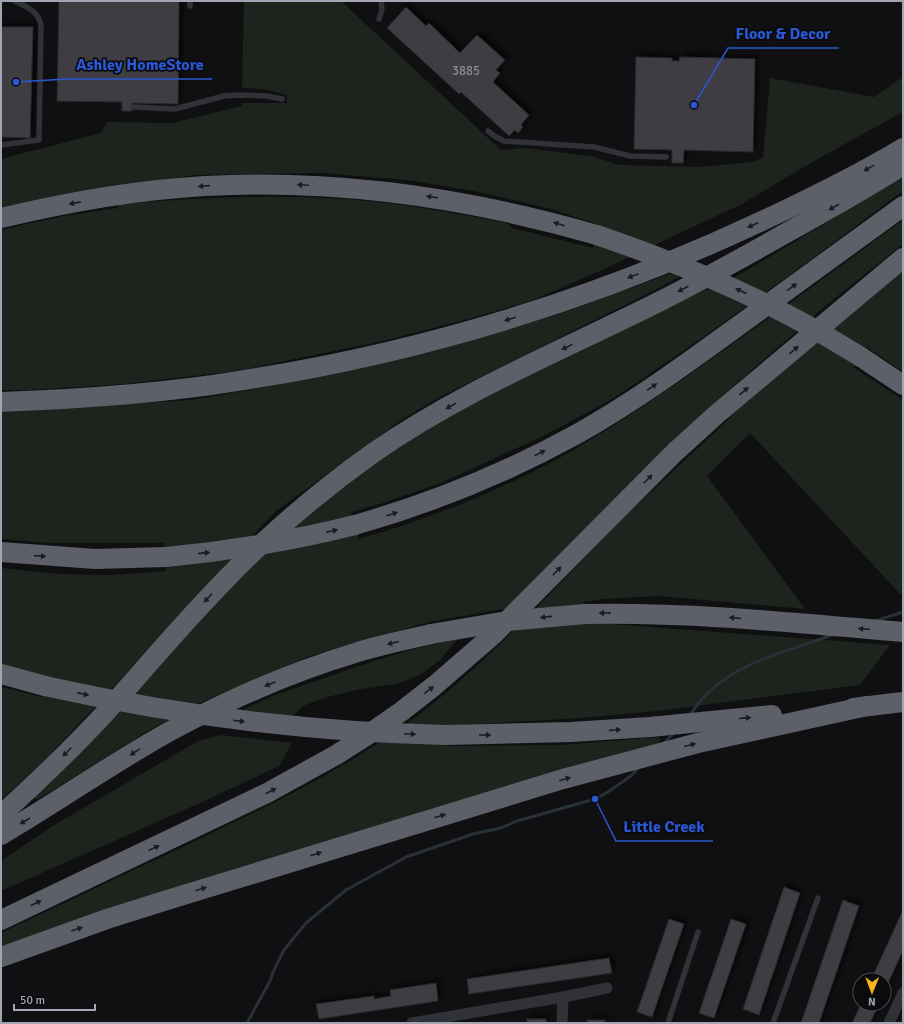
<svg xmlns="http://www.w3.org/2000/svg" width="904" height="1024" font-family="Signika,sans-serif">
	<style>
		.green { fill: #1c241d }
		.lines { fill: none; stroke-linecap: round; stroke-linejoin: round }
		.stream { stroke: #283137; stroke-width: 3 }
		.building { fill: #3c3d42; stroke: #2a2a2e; filter: url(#shadow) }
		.service { stroke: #313237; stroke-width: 5.5 }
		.minor { stroke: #313237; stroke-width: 11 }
		.motorway { stroke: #5d6068; stroke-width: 20 }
		.motorway-bridge { stroke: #5d6068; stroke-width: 20 }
		.oneway { fill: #1b1c1f }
		.labels { text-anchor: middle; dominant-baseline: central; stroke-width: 3.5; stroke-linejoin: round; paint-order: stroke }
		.number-label { font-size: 13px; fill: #888c97 }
		.leader { fill: none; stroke: #2a57d4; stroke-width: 1.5 }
		.callout-dot { fill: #2a57d4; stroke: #0b0b0d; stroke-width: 1.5 }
		.callout-label { font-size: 16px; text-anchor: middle; font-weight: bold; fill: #2a57d4; stroke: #0b0b0d; stroke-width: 3.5; stroke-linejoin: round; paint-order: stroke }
	</style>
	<defs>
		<filter id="shadow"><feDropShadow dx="3.5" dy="-3.5" stdDeviation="2" flood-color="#0009"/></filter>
	</defs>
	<rect width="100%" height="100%" fill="#101012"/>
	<g class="green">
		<path d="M244 1H341L501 150 525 148 591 156 619 165 700 167 751 162 763 158 770 78 874 97 903 77V112L814 161 742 204 667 239 602 270 531 301 464 320 383 341 236 371 124 384 29 390H1V230L64 216 118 208 119 204C205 197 292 193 378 202 422 207 464 215 507 223L512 228 593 248 600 225 547 208 479 192 407 180 323 173 195 175 53 197 1 208V159L101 133 107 122 172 123 242 106V103H287V95L263 89 242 88Z"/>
		<path d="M903 177V191L809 261 702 338 611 400 541 437 443 482 383 503 351 512 359 539C417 522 474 501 528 474 584 447 635 412 686 377 759 326 831 273 903 220V244L830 302 712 405 509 608 429 622 313 655 200 703 151 729 37 800 33 796 225 591 295 523 369 465 474 401 670 306 739 275Z"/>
		<polygon points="700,263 703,264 659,288 436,399 400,421 276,511 188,604 131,668 79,724 38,766 1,800 1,687 42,697 47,677 1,665 1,568 59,574 113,575 166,571 164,543 48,543 1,539 1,412 191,400 277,385 352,370 430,351 556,315"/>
		<path d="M903 271V372L867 347 854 368 903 400V597L750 433 707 476 805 609 658 596 603 599 584 602 585 622 890 645 860 685 657 711 581 718 447 726V746L561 745 659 737 660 741 656 744 1 950V933C64 903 126 873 189 844 268 806 347 769 417 716 496 656 560 581 629 513 662 481 695 451 728 420L735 411Z"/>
		<path d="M458 639 439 661 420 675 397 684 361 689 327 697 305 705 292 716 242 711C266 697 293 689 319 680 364 664 410 648 458 639Z"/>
		<polygon points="222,735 292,743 279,766 200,803 1,891 1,861 54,825 200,740"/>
	</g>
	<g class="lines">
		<g class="stream">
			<path d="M875 621C885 617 894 615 903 612"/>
			<path d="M689 716C695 708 701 699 709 692 743 659 792 651 834 634"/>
			<polyline points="663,744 675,732"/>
			<polyline points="247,1023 270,981 274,970 284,950 306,923 346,890 406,857 473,834 501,828 517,821 595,799 608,792 632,775 639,767"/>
		</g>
	</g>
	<g class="building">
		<polygon points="59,1 179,1 178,104 132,103 132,111 122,111 122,102 57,101"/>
		<polygon points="406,7 426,26 429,23 460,53 477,35 505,60 496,70 500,73 493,82 529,115 521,125 523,127 518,133 515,130 509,136 461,92 459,94 387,28"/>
		<polygon points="1,27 33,27 30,138 1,137"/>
		<polygon points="636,57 672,58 672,61 679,61 680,57 755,59 753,152 684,150 683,163 672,163 672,150 634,149"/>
		<polygon points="784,887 800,893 759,1015 743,1009"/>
		<polygon points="843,900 859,906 819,1023 801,1023"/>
		<polygon points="903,910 903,950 884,992 884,980 871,980"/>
		<polygon points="669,919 684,924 652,1017 637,1012"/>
		<polygon points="731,919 746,924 714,1018 699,1013"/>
		<polygon points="609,958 612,973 469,994 467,979"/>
		<polygon points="436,983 438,1001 319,1019 316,1004 374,996 374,999 391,996 390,990"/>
		<polygon points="861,1004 879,1004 870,1023 852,1023"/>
		<rect x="527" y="1019" width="19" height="4"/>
		<rect x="587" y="1020" width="18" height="3"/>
	</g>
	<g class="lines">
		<g class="service">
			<polyline points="190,6 190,1"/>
			<polyline points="379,19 382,9 381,1"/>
			<polyline points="133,107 175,109 224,96 238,95 267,96 282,99"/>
			<polyline points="488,131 496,137 504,141 594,147 630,156 666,157"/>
			<path d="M1 145 39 140 41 25C38 11 27 7 15 1"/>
			<polyline points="668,1023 698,932"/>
			<polyline points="773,1023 818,898"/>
		</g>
		<g class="minor">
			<polyline points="412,1023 563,997 607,988"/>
			<polyline points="562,1023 563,997"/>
			<polyline points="889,1023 903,993"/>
		</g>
		<g class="motorway">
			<path d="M1 218C68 202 136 190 205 186 338 179 469 198 597 235"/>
			<polyline points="861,357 903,385"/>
			<path d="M1 402C80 399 159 394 238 381 420 353 597 299 764 220 811 198 858 175 903 148"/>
			<path d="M355 525C432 503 506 473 577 434 636 401 690 361 745 321 797 283 850 245 903 206"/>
			<polyline points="1,552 95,559 166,557"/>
			<path d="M585 614C691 612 797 623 903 632"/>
			<polyline points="1,674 45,686"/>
			<polyline points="853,708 903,702"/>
			<polyline points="446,735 571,732 650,727 772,715"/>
			<path d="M1 815C37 782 73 748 106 712 155 657 202 601 255 550 292 515 331 483 373 453 453 397 544 358 632 315 684 290 735 262 786 233 826 211 865 189 903 165"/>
			<path d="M1 835C59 801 115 761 174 729 232 698 292 672 355 653 380 645 406 640 431 634"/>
			<polyline points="1,920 267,793 336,755 369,734 402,711 434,686 493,635 675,452 718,413 903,258"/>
			<polyline points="1,957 107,919 164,901 563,779 698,743 867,706"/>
		</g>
		<g class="motorway-bridge">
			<path d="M597 235C652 254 707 275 760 301 795 317 828 337 861 357"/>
			<path d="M166 557C231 551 291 541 355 525"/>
			<polyline points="431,634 507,621 585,614"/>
			<path d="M45 686C179 716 309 732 446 735"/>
		</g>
	</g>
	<defs><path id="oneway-solid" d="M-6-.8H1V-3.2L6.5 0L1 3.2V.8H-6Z"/></defs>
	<g class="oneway">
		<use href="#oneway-solid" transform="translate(869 168) rotate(151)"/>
		<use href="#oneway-solid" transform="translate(303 185) rotate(-178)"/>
		<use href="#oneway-solid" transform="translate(204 186) rotate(176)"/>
		<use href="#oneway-solid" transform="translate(432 197) rotate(-172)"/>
		<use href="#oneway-solid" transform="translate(75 203) rotate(169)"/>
		<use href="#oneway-solid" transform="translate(834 207) rotate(151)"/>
		<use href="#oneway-solid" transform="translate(559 224) rotate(-164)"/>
		<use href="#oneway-solid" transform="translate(753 225) rotate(155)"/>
		<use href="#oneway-solid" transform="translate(633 276) rotate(159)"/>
		<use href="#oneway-solid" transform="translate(792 287) rotate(-36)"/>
		<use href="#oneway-solid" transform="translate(683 289) rotate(153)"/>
		<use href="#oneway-solid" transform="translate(741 291) rotate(-155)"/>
		<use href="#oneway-solid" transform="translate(510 319) rotate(163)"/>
		<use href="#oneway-solid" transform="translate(567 347) rotate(154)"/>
		<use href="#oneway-solid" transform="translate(794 350) rotate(-40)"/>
		<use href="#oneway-solid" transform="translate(652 387) rotate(-34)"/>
		<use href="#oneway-solid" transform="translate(744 391) rotate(-40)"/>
		<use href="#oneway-solid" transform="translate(451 406) rotate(151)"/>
		<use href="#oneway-solid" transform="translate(540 453) rotate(-27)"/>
		<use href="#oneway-solid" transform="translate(648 479) rotate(-45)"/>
		<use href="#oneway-solid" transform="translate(392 514) rotate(-17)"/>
		<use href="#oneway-solid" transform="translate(332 531) rotate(-13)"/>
		<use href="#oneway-solid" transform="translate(204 553) rotate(-6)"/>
		<use href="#oneway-solid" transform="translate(40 556) rotate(4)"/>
		<use href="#oneway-solid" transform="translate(557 571) rotate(-46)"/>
		<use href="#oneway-solid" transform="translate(208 598) rotate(133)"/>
		<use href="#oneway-solid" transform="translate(605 613) rotate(179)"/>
		<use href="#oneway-solid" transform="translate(546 617) rotate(174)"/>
		<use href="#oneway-solid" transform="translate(735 618) rotate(-175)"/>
		<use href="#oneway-solid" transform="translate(864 629) rotate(-175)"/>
		<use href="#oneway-solid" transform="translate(393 643) rotate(166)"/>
		<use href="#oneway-solid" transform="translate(270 684) rotate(157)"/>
		<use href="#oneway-solid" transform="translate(429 690) rotate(-38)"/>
		<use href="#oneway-solid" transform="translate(83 694) rotate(13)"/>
		<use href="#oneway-solid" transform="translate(745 718) rotate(-5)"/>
		<use href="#oneway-solid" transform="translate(239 721) rotate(7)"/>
		<use href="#oneway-solid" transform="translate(615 730) rotate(-4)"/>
		<use href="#oneway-solid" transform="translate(410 734) rotate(2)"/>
		<use href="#oneway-solid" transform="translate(485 735)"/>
		<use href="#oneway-solid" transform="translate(690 745) rotate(-14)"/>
		<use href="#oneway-solid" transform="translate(67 752) rotate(135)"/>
		<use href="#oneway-solid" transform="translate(135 752) rotate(148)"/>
		<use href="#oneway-solid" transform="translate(565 779) rotate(-16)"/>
		<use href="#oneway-solid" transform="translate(271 791) rotate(-28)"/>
		<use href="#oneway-solid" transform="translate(440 816) rotate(-17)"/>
		<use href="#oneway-solid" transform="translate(25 821) rotate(149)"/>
		<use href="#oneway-solid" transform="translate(154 848) rotate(-25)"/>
		<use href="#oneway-solid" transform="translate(316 854) rotate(-17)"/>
		<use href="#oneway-solid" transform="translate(201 889) rotate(-17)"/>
		<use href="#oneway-solid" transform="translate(36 903) rotate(-26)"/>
		<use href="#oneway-solid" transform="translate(77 929) rotate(-19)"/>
	</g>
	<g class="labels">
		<g class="number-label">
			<text x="466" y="71">3885</text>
		</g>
	</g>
	<path class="leader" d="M694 105L728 48H839M16 82L68 79H212M595 799L616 841H713"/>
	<g class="callout-dot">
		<circle cx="694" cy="105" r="4"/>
		<circle cx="16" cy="82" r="4"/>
		<circle cx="595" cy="799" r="4"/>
	</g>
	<g class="callout-label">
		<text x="783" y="39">Floor &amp; Decor</text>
		<text x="140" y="70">Ashley HomeStore</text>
		<text x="664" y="832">Little Creek</text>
	</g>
	<rect width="904" height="1024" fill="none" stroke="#a1a6b3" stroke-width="4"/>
	<g transform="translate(872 992) rotate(181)"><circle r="19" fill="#0b0b0d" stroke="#47494f"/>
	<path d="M0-3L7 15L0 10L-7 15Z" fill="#f8b322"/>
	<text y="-6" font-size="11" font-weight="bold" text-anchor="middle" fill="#a1a6b3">N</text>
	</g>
	<path d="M14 1004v6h81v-6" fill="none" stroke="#a1a6b3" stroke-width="2"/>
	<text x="20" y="1004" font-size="12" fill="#a1a6b3" stroke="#0b0b0d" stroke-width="3" paint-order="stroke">50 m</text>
</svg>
